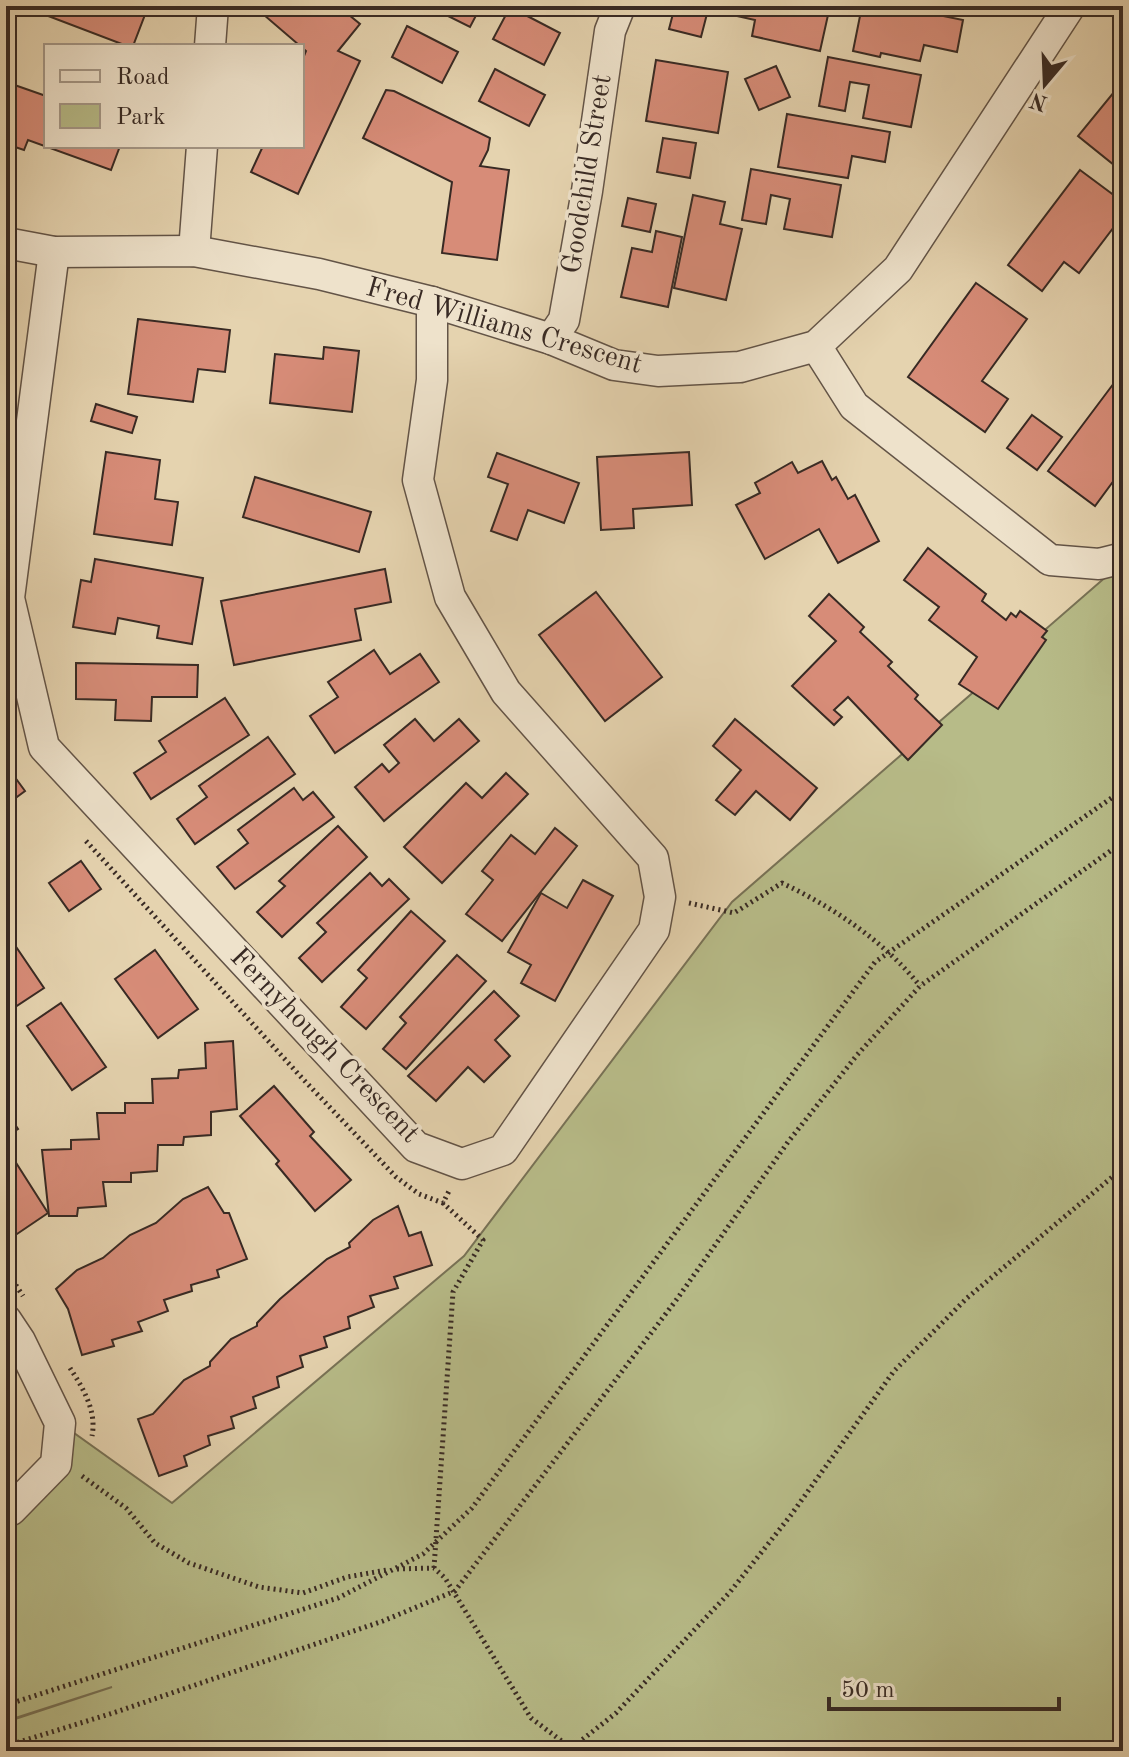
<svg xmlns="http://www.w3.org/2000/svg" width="1129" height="1757" font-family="'Old Standard TT',serif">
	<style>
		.green { fill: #b7bb88; stroke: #787256; stroke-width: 2 }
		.building { fill: #d78c78; stroke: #382a24; stroke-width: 2 }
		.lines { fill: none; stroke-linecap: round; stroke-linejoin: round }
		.street-casing { stroke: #635447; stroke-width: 33 }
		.path { stroke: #382a24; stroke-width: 5; stroke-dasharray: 2 4; stroke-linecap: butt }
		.street { stroke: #eee2cb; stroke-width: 30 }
		.labels { text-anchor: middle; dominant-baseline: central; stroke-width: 7; stroke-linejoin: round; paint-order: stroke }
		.street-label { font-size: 28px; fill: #382a24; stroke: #eee2cb }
	</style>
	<rect width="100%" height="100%" fill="#e5d3af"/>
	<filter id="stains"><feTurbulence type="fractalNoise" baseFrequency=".0025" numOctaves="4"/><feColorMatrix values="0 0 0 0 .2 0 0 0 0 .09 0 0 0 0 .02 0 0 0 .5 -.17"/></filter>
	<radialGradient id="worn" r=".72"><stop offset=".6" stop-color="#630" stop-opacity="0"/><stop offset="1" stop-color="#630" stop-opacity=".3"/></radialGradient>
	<polygon class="green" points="1123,562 1123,1751 6,1751 6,1722 112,1687 6,1721 6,1512 49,1472 60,1423 172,1503 464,1256 732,902"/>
	<g class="building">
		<polygon points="22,6 131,6 146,12 133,46 127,46"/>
		<polygon points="258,6 338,6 360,24 338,51 360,61 298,194 251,172 263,146 302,146 302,61 306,51 257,9"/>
		<polygon points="428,6 481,6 470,27"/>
		<polygon points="675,6 709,6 701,37 669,29"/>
		<polygon points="720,6 830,6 820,51 752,36 755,20 719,12"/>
		<polygon points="862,6 894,6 963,20 957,52 924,45 920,61 881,53 880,57 853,51"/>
		<polygon points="946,6 987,6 986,13"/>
		<polygon points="510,7 560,33 544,65 493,39"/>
		<polygon points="407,26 458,52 442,83 392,57"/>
		<polygon points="828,57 921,75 911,127 863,118 869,85 850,82 845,111 819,106"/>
		<polygon points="656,60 728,72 718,133 646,121"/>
		<polygon points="776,66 790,97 759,110 745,79"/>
		<polygon points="495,69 545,95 529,126 479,101"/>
		<polygon points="1123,81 1123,164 1119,169 1078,136"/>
		<polygon points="6,82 46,96 46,146 120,146 111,170 28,140 24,150 6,144"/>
		<polygon points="386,90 394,91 490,138 488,150 480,166 509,170 497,260 442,253 452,182 363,138"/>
		<polygon points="787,114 890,132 885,162 852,156 848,178 778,167"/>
		<polygon points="663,138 696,143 690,178 657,172"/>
		<polygon points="751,169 841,185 832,237 784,229 790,199 771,195 766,224 742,220"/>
		<polygon points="1080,170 1123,202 1123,215 1079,273 1064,262 1042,291 1008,265"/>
		<polygon points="693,195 725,202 720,224 742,229 726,300 674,288"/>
		<polygon points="628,198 656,204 650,232 622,226"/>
		<polygon points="656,231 682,237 668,307 621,297 632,248 652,252"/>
		<polygon points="976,283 1027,319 982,381 1008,399 985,432 908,377"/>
		<polygon points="138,319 230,330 225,372 198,369 193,402 128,394"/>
		<polygon points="324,347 359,351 352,412 270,403 275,354 323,359"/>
		<polygon points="1114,383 1123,389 1123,468 1095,506 1048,471"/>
		<polygon points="96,404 137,417 132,433 91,421"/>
		<polygon points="1032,415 1062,437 1037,470 1007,448"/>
		<polygon points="106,452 160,460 155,499 178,502 172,545 94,534"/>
		<polygon points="689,452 692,505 633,509 634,528 601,530 597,457"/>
		<polygon points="497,453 579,483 564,523 528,510 517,540 491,531 508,484 488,477"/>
		<polygon points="822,461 832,480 836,477 848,499 855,495 879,541 838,563 819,529 765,559 736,505 760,493 755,483 792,462 798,473"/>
		<polygon points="255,477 371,512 359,552 243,517"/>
		<polygon points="928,548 986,594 982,601 1006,620 1011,613 1016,617 1020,611 1047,631 1042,637 1046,640 998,709 959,684 977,657 929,620 939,607 904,580"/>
		<polygon points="95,559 203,578 192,644 157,638 159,626 118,618 115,634 73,627 81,580 91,582"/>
		<polygon points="385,569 391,602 355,609 361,640 234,665 221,601"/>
		<polygon points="596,592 662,677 605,721 539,635"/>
		<polygon points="829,594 864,627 860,632 892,662 888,666 918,695 915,699 942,725 908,760 848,697 834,710 842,717 834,725 792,686 836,641 809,616"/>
		<polygon points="374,650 390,674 420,654 439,682 335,753 310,716 338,697 328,682"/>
		<polygon points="76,663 198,665 197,697 152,697 151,721 115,720 116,700 76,699"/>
		<polygon points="225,698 249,735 151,799 134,773 166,752 159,741"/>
		<polygon points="415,719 434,741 459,719 479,741 384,821 355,787 382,764 389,772 399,763 384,745"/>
		<polygon points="735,719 817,788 790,820 756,791 735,815 716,800 741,770 713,746"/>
		<polygon points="268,737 295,774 195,844 177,819 207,797 199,786"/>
		<polygon points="6,765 25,791 6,805"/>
		<polygon points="506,773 528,794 442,883 404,847 466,783 482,798"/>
		<polygon points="294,788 303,800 313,792 334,817 235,889 217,867 248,843 238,830"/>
		<polygon points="338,826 367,857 282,937 257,912 285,886 279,881"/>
		<polygon points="555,828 577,846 502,941 466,914 493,880 482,871 511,835 535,854"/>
		<polygon points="81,861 101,889 69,911 49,883"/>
		<polygon points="370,873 382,886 389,879 409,899 322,982 299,958 326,932 317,923"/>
		<polygon points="583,880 613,896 555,1001 521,983 531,965 508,952 541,893 567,908"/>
		<polygon points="411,911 445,941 366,1029 341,1007 367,978 358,970"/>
		<polygon points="6,932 44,988 9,1011 6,1006"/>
		<polygon points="155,950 198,1009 158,1038 115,979"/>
		<polygon points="457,955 486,981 406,1069 383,1049 406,1023 400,1017"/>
		<polygon points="494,991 519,1016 495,1040 510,1056 484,1082 468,1067 436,1101 408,1076"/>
		<polygon points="61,1003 106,1067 72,1090 27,1026"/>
		<polygon points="233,1041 237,1109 211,1112 211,1135 184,1137 183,1145 158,1145 157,1171 131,1173 131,1182 103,1182 106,1206 78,1208 77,1216 49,1216 42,1150 71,1149 71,1140 99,1139 97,1113 125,1113 125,1103 153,1103 152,1079 178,1078 179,1070 206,1068 205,1043"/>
		<polygon points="274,1086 314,1132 310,1136 351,1180 315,1211 276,1164 279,1161 240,1116"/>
		<polygon points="6,1111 18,1129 6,1137"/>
		<polygon points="13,1158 48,1213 14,1236 6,1226 6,1163"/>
		<polygon points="208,1187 224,1213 229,1213 247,1259 217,1270 219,1277 191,1285 192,1291 164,1300 168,1311 138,1322 142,1331 112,1340 114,1346 82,1355 68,1309 56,1289 77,1270 103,1258 130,1235 156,1223 183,1199"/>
		<polygon points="398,1206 409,1236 421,1232 432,1265 394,1277 398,1288 370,1296 374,1307 348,1317 350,1328 324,1337 327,1347 300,1356 303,1367 277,1377 279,1387 253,1397 256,1408 231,1417 234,1428 208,1436 210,1445 184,1456 187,1466 159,1476 138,1419 153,1414 184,1380 210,1366 210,1362 231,1339 257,1326 257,1323 280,1299 327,1259 350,1247 349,1243 373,1220"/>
	</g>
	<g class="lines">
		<defs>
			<g id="street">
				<polyline points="210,46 213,6"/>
				<polyline points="6,243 54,252 194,251 319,274 432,302 551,339 614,365 658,371 740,367 816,346 898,269 1070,6"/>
				<polyline points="194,251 202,146"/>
				<polyline points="54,252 9,598 44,747 416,1147 462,1164 503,1150 654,930 660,897 653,858 506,692 450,597 418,480 432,380 432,302"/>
				<polyline points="551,339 564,320 587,191 610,31 620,6"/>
				<polyline points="816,346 854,406 1050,560 1099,564 1123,558"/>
				<polyline points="6,1320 20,1341 60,1423 56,1464 11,1510 6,1512"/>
			</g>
		</defs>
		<use href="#street" class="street-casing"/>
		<g class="path">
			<polyline points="86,841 302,1078 396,1177 419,1194 443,1203 449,1191"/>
			<path d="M689 903 734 913 782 883C833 907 885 942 920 986"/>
			<polyline points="6,1270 23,1296"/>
			<path d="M70 1368C83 1388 97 1411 92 1436"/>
			<polyline points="82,1476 126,1508 155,1543 189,1563 259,1587 303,1593 347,1577 387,1570"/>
			<polyline points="434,1568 453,1292 483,1240 443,1203"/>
			<polyline points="397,1569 434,1568 445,1578 531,1718 575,1751"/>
			<polyline points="6,1705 338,1598 423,1554 472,1508 875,962 1123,790"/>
			<polyline points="6,1746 113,1713 383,1621 455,1591 677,1299 788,1142 857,1055 920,986 1123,842"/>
			<polyline points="573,1747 616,1713 730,1592 791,1515 894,1371 967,1298 1123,1168"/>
		</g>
		<use href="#street" class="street"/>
	</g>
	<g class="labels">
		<g class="street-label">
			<text transform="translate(588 174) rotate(-81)">Goodchild Street</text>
			<text transform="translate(504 327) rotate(16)">Fred Williams Crescent</text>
			<text transform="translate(324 1046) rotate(46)">Fernyhough Crescent</text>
		</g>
	</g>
	<rect width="1129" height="1757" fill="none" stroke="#e5d3af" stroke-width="32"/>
	<rect x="8" y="8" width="1113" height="1741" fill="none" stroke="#382a24" stroke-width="4"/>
	<rect x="16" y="16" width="1097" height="1725" fill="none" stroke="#382a24" stroke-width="2"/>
	<rect x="44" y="44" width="260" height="104" fill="#eee2cb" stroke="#a59888" stroke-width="2"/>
	<rect x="60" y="70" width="40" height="12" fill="#eee2cb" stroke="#a59888" stroke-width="2"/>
	<text x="116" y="84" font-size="24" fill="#382a24">Road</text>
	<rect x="60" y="104" width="40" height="24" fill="#b7bb88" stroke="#a59888" stroke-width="2"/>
	<text x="116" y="124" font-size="24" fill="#382a24">Park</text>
	<g transform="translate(1045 84) rotate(199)" stroke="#eee2cb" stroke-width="6" paint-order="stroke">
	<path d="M0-6L14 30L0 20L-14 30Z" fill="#382a24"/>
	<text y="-12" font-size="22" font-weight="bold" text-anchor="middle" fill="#382a24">N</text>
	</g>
	<path d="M829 1697v12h230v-12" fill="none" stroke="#382a24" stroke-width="4"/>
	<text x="841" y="1697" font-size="24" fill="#382a24" stroke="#eee2cb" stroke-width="6" paint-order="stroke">50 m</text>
	<rect width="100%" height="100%" filter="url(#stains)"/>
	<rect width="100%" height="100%" fill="url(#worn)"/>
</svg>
